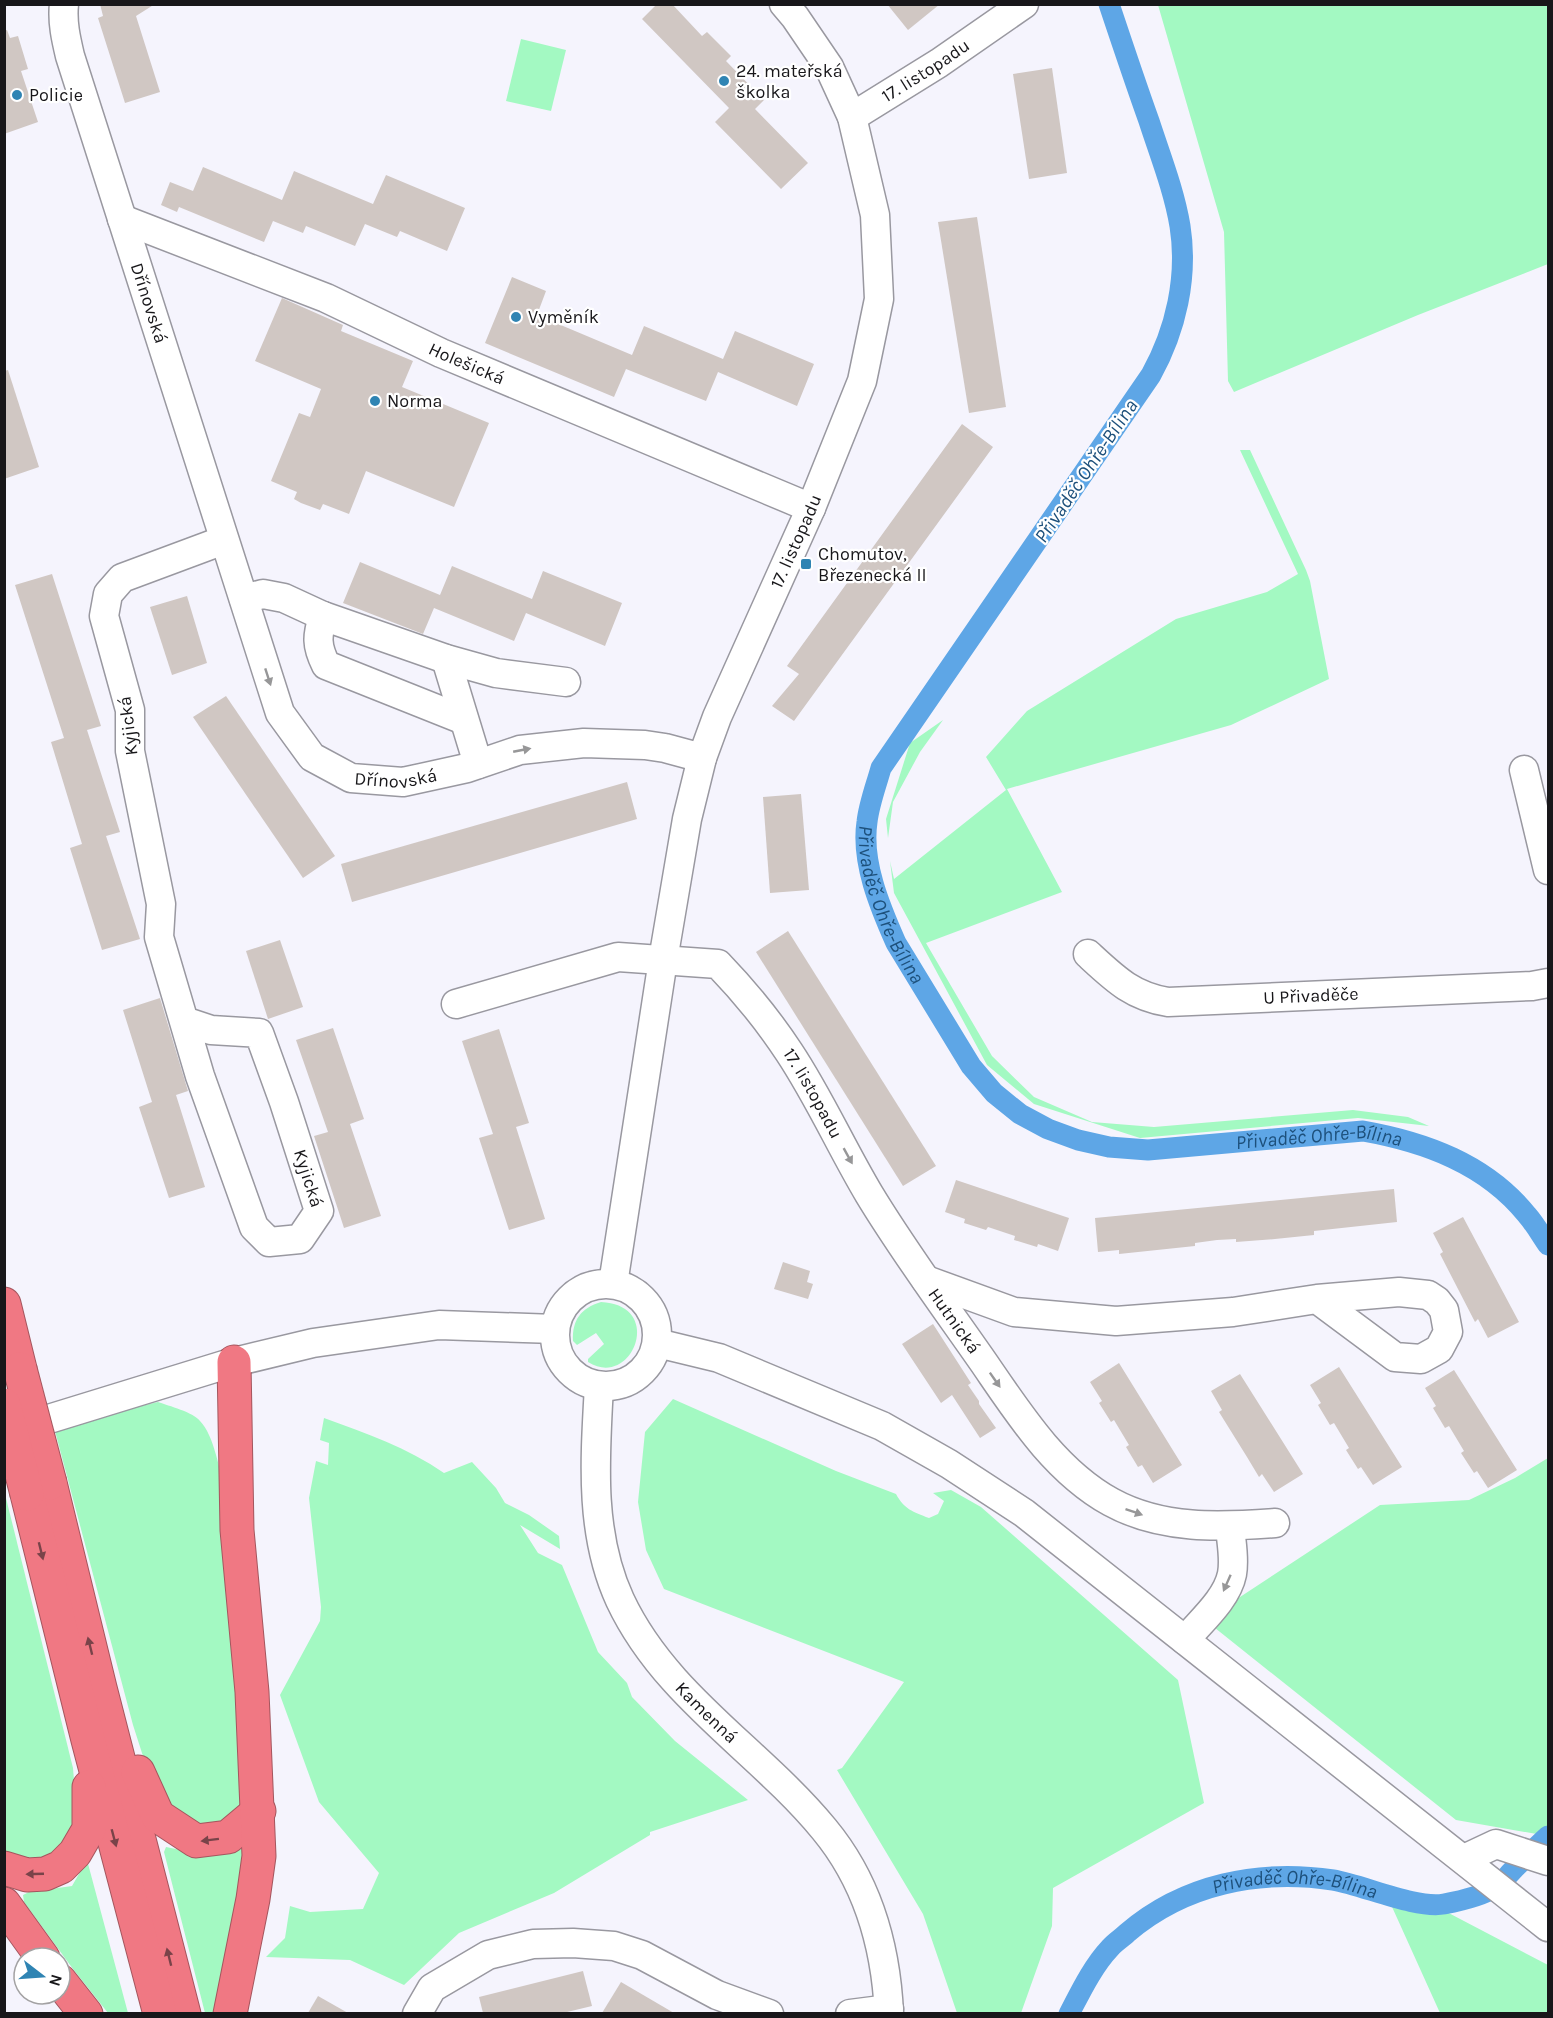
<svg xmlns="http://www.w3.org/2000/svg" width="1553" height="2018" font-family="Karla,sans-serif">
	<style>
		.green { fill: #a3f9c2 }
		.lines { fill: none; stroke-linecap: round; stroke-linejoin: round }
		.canal { stroke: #5ea6e6; stroke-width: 21 }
		.building { fill: #d0c7c3 }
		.minor-casing { stroke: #9998a0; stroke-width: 31 }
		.highway-casing { stroke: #a4565e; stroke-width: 35 }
		.minor { stroke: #fff; stroke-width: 28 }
		.highway { stroke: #f07883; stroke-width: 33 }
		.highway-bridge-casing { stroke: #a4565e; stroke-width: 35; stroke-linecap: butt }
		.highway-bridge { stroke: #f07883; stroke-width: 33 }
		.oneway { fill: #979798 }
		.oneway2 { fill: #794349 }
		.poi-dot { fill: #2f84b3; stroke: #fff; stroke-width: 2 }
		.labels { text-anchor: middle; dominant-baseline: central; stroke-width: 4.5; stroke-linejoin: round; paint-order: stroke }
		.poi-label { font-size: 18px; fill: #18171a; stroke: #fff; text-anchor: start }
		.street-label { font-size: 18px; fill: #18171a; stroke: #fff }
		.water-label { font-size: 20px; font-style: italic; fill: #1d507b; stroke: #fff }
	</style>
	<rect width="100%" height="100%" fill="#f5f4fd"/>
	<g class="green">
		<polygon points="1158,5 1548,5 1548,264 1418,315 1234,392 1228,381 1224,232"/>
		<polygon points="521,39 566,50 551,111 506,101"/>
		<polygon points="1240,450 1250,450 1306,570 1310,581 1329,679 1231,725 1007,789 1062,892 926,943 992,1056 1034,1097 1092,1122 1154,1127 1353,1110 1408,1117 1429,1126 1358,1118 1140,1138 1034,1104 987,1065 894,893 890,861 894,879 1006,790 986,757 1027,711 1176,619 1267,592 1298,574"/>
		<polygon points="943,720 920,752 893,802 888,838 886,819 910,743"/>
		<path d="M601 1302C666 1305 632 1390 588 1362V1359L604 1344 596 1333 577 1345 573 1341C572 1320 581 1308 601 1302Z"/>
		<path d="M673 1399 836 1471 896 1494C904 1509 913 1512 929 1518L938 1514 944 1501 933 1493 951 1490 981 1507 1178 1680 1204 1803 1053 1888 1052 1926 1021 2013H957L923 1914 837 1770 842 1768 904 1682 664 1589 646 1550 638 1502 645 1432Z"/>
		<path d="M158 1402C169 1406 193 1412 200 1421 214 1435 220 1472 225 1491L245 1797 239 1808 219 1825 182 1824 150 1778 133 1725 55 1431 103 1415Z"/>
		<path d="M324 1418C366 1433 408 1448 444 1473L472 1462 496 1488 505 1503 529 1515 559 1536 560 1549 520 1525 538 1553 562 1565 598 1652 627 1683 632 1697 675 1741 748 1800 650 1832V1835L554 1893 459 1933 404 1985 350 1960 266 1957 285 1938 290 1906 310 1912 363 1909 379 1873 319 1802 280 1695 320 1621 321 1607 309 1498 316 1461 328 1465 329 1443 320 1440Z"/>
		<polygon points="1548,1458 1548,1836 1456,1820 1205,1620 1380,1505 1469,1500 1515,1478"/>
		<polygon points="4,1490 73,1768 77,1818 74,1830 47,1863 5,1858"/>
		<polygon points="240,1844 245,1848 216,2013 205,2013 164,1852 166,1847 196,1853"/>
		<polygon points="87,1860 128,2013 108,2013 73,1969 24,1902 23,1895 29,1892 72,1886"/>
		<polygon points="1388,1898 1412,1906 1441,1909 1548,1965 1548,2013 1440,2013"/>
	</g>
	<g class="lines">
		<g class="canal">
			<path id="s1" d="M1109 4C1122 43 1135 82 1149 121 1160 155 1174 190 1180 226 1188 277 1176 330 1151 375L881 768C876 786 869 804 867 822 861 862 880 907 896 943L971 1066 994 1093 1020 1114 1048 1129 1078 1140 1109 1147 1148 1150 1363 1131C1425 1142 1486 1164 1527 1215 1535 1224 1541 1235 1548 1245"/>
			<path id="s2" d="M1069 2014C1081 1991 1093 1966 1110 1948 1115 1942 1122 1938 1127 1933 1184 1884 1259 1869 1333 1880 1363 1885 1416 1909 1444 1904 1460 1901 1482 1896 1496 1887 1502 1883 1507 1876 1512 1871 1524 1859 1536 1847 1548 1836"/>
		</g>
	</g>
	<g class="building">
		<polygon points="100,4 155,4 136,16 160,92 125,103 98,18 103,16"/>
		<polygon points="657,4 672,4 702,36 707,32 731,56 726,61 764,100 755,109 808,163 781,189 715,122 729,108 642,19"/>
		<polygon points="887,4 940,4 908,30"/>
		<polygon points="7,30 10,38 18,36 28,69 21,71 38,122 4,134 4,31"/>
		<polygon points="1052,68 1067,173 1029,179 1013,74"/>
		<polygon points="203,167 282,200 294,171 373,204 386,175 465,208 447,251 400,231 397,237 365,224 355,246 306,226 303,233 273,221 264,242 179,207 177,212 161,205 170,182 193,191"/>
		<polygon points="977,217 1006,407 969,413 938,222"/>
		<polygon points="512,277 546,291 537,315 632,355 644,326 723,359 735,331 814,364 797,406 718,372 706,401 626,369 614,397 485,343"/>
		<polygon points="282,298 343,325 341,331 413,361 402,387 489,423 454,507 366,471 349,514 323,504 320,510 301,503 294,499 297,492 271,481 299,413 310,417 321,389 255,361"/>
		<polygon points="8,370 39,467 4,479 4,371"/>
		<polygon points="962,424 993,447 794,721 772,706 799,674 787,666"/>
		<polygon points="360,562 440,595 452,566 532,599 543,571 622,603 605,646 526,613 514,641 434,608 423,634 343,603"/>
		<polygon points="52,574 101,726 87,730 120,832 106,836 140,939 102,950 70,848 82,844 51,742 64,738 15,585"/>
		<polygon points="187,596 207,663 172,675 150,607"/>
		<polygon points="226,696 335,856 303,878 193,717"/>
		<polygon points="627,782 637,819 352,902 341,864"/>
		<polygon points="801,794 809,890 770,893 763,797"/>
		<polygon points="788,931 936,1166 903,1186 756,952"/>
		<polygon points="280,940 303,1007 268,1019 246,951"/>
		<polygon points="160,998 188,1091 176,1095 205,1187 169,1198 139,1107 152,1102 123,1010"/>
		<polygon points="333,1028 364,1119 350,1124 381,1216 344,1228 314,1136 328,1132 296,1040"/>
		<polygon points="499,1029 529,1123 516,1127 545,1219 509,1230 479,1138 493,1134 462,1041"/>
		<polygon points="956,1180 1069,1218 1058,1251 1038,1244 1037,1247 1014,1240 1015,1236 988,1227 986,1230 964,1223 965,1219 945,1212"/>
		<polygon points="1394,1189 1397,1222 1314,1231 1314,1235 1275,1239 1236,1242 1236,1239 1217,1240 1195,1243 1195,1246 1119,1254 1119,1250 1098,1252 1095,1218"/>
		<polygon points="1463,1217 1519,1322 1488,1338 1478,1319 1475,1322 1440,1254 1443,1252 1433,1233"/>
		<polygon points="783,1262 810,1271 807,1282 813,1284 808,1299 774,1289"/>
		<polygon points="933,1324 971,1383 968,1385 979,1401 979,1404 996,1428 980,1438 952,1395 941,1403 902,1344"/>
		<polygon points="1119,1363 1182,1465 1153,1483 1142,1465 1138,1467 1126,1447 1129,1445 1114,1420 1111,1422 1099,1403 1102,1401 1090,1382"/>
		<polygon points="1339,1367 1402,1467 1373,1485 1361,1467 1358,1469 1346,1450 1349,1448 1334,1423 1330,1425 1318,1405 1321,1403 1310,1385"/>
		<polygon points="1454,1370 1517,1470 1488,1488 1477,1471 1474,1473 1461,1453 1464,1451 1449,1426 1445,1428 1433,1408 1436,1406 1425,1388"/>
		<polygon points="1240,1374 1303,1474 1274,1492 1262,1474 1259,1477 1247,1457 1219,1412 1222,1410 1211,1391"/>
		<polygon points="583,1971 592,2006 563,2013 483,2013 479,1997"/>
		<polygon points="621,1982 674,2013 602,2013"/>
		<polygon points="318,1996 348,2013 308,2013"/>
	</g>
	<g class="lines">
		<defs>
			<g id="minor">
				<path id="s3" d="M64 4C62 22 66 39 70 56L280 713 312 757 351 778 403 782 467 768 520 750 584 743 645 745 665 748 702 758"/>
				<path id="s4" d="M852 117 939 63 1024 4"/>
				<path id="s5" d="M122 219 326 298 441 353 811 508"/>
				<polyline points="244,599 263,594 284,598 323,616"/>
				<polyline points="446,659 478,764"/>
				<path d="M464 720 326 665C316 645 317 636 323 616L446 659 496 673 566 682"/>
				<polyline points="1524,770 1548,870"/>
				<path id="s6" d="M1088 954C1115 979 1132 996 1168 1002L1532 986 1548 983"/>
				<path id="s7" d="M456 1004 618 957 718 964C744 991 768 1020 789 1052 819 1097 841 1147 869 1194 904 1252 945 1307 984 1363 1019 1414 1055 1471 1111 1502 1162 1530 1220 1527 1275 1523"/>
				<path id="s8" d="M184 1021 211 1030 259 1033 284 1102 319 1211 300 1239 269 1242 254 1227 200 1076 159 937 161 904 130 751V710L104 616 108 594 122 578 224 540"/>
				<polyline points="926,1280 1014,1312 1116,1321 1233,1312 1317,1299 1399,1292 1428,1295 1437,1301 1444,1310 1448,1332 1439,1349 1421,1359 1395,1357 1317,1299"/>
				<circle cx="606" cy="1335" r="51"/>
				<path id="s9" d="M613 1284 663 960 687 819 702 758 717 717 811 508 862 381 879 299 875 215 852 117 829 67 795 17 784 4"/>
				<polyline points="657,1343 719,1358 882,1426 949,1464 1024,1513 1548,1927"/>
				<path id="s10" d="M599 1386C595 1458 589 1533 620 1600 665 1696 759 1750 824 1829 868 1882 886 1946 889 2014"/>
				<polyline points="13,1430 234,1362 313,1343 439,1325 555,1329"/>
				<path d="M1185 1640C1201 1621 1227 1599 1232 1574 1235 1558 1231 1542 1230 1526"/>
				<polyline points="1464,1859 1496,1844 1548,1861"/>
				<polyline points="417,2014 432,1988 488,1955 533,1944 573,1943 614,1946 642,1955 717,1995 769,2014"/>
				<polyline points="850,2014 889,2009"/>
			</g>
			<g id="highway">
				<polyline points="4,1304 20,1369"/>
				<polyline points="50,1483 100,1688 184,2014"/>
				<polyline points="27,1494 88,1740 160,2014"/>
				<polyline points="138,1772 158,1816 196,1841 228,1837 259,1811"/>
				<polyline points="4,1868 27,1875 45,1874 61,1867 75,1853 89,1829 89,1787"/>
				<polyline points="4,1904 43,1958"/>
				<polyline points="60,1981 86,2014"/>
				<polyline points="230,2014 253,1899 259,1856 252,1692 237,1530 234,1362"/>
			</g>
		</defs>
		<use href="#minor" class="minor-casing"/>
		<use href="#highway" class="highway-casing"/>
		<use href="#minor" class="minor"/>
		<use href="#highway" class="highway"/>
		<defs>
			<g id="highway-bridge">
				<polyline points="20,1369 50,1483"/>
				<polyline points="4,1405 27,1494"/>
			</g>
		</defs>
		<use href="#highway-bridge" class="highway-bridge-casing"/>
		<use href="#highway-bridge" class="highway-bridge"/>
	</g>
	<defs><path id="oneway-solid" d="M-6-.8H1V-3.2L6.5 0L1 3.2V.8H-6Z" transform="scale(1.5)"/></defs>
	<g class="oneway">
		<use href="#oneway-solid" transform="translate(268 677) rotate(72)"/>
		<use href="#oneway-solid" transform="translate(522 750) rotate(-11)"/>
		<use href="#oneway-solid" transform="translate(848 1156) rotate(61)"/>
		<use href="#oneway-solid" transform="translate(995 1380) rotate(55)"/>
		<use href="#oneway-solid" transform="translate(1134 1512) rotate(19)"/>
		<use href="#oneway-solid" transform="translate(1227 1583) rotate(114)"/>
	</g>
	<g class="oneway2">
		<use href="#oneway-solid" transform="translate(41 1551) rotate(76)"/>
		<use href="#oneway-solid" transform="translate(90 1646) rotate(-104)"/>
		<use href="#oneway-solid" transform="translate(114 1838) rotate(75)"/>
		<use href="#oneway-solid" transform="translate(210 1840) rotate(173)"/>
		<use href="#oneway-solid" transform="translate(35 1874) rotate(178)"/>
		<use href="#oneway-solid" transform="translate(169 1957) rotate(-104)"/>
	</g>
	<g class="poi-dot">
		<circle cx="724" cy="81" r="6"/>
		<circle cx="17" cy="95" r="6"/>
		<circle cx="516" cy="317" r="6"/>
		<circle cx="375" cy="401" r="6"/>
		<rect x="800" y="558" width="12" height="12" rx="3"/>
	</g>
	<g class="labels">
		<g class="poi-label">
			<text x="736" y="71">24. mateřská<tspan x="736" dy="21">školka</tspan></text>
			<text x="29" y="95">Policie</text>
			<text x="528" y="317">Vyměník</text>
			<text x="387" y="401">Norma</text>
			<text x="818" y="554">Chomutov,<tspan x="818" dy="21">Březenecká II</tspan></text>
		</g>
		<g class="street-label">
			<text stroke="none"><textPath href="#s4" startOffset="87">17. listopadu</textPath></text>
			<text stroke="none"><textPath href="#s3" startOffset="312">Dřínovská</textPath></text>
			<text stroke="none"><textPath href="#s5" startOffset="374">Holešická</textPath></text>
			<text stroke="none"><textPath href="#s9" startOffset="770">17. listopadu</textPath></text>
			<text transform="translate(128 726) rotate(-97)">Kyjická</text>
			<text stroke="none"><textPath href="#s3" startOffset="886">Dřínovská</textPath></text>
			<text stroke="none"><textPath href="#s6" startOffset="238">U Přivaděče</textPath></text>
			<text stroke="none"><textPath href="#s7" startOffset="430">17. listopadu</textPath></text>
			<text stroke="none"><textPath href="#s8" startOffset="230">Kyjická</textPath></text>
			<text stroke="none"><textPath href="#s7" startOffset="698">Hutnická</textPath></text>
			<text stroke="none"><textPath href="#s10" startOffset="360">Kamenná</textPath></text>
		</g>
		<g class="water-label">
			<text transform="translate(1086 471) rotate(-56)">Přivaděč Ohře-Bílina</text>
			<text stroke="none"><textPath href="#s1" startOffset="1008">Přivaděč Ohře-Bílina</textPath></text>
			<text stroke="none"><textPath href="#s1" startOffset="1566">Přivaděč Ohře-Bílina</textPath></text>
			<text stroke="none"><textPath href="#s2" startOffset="282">Přivaděč Ohře-Bílina</textPath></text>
		</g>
	</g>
	<rect width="1553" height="2018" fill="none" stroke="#18171a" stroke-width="12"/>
	<g transform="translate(42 1976) rotate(107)"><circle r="28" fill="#ffffff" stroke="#a3a2a3" stroke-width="1.5"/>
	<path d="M0-4.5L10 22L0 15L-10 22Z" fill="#2f84b3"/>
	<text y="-9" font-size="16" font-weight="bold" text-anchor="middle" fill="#18171a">N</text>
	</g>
</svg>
